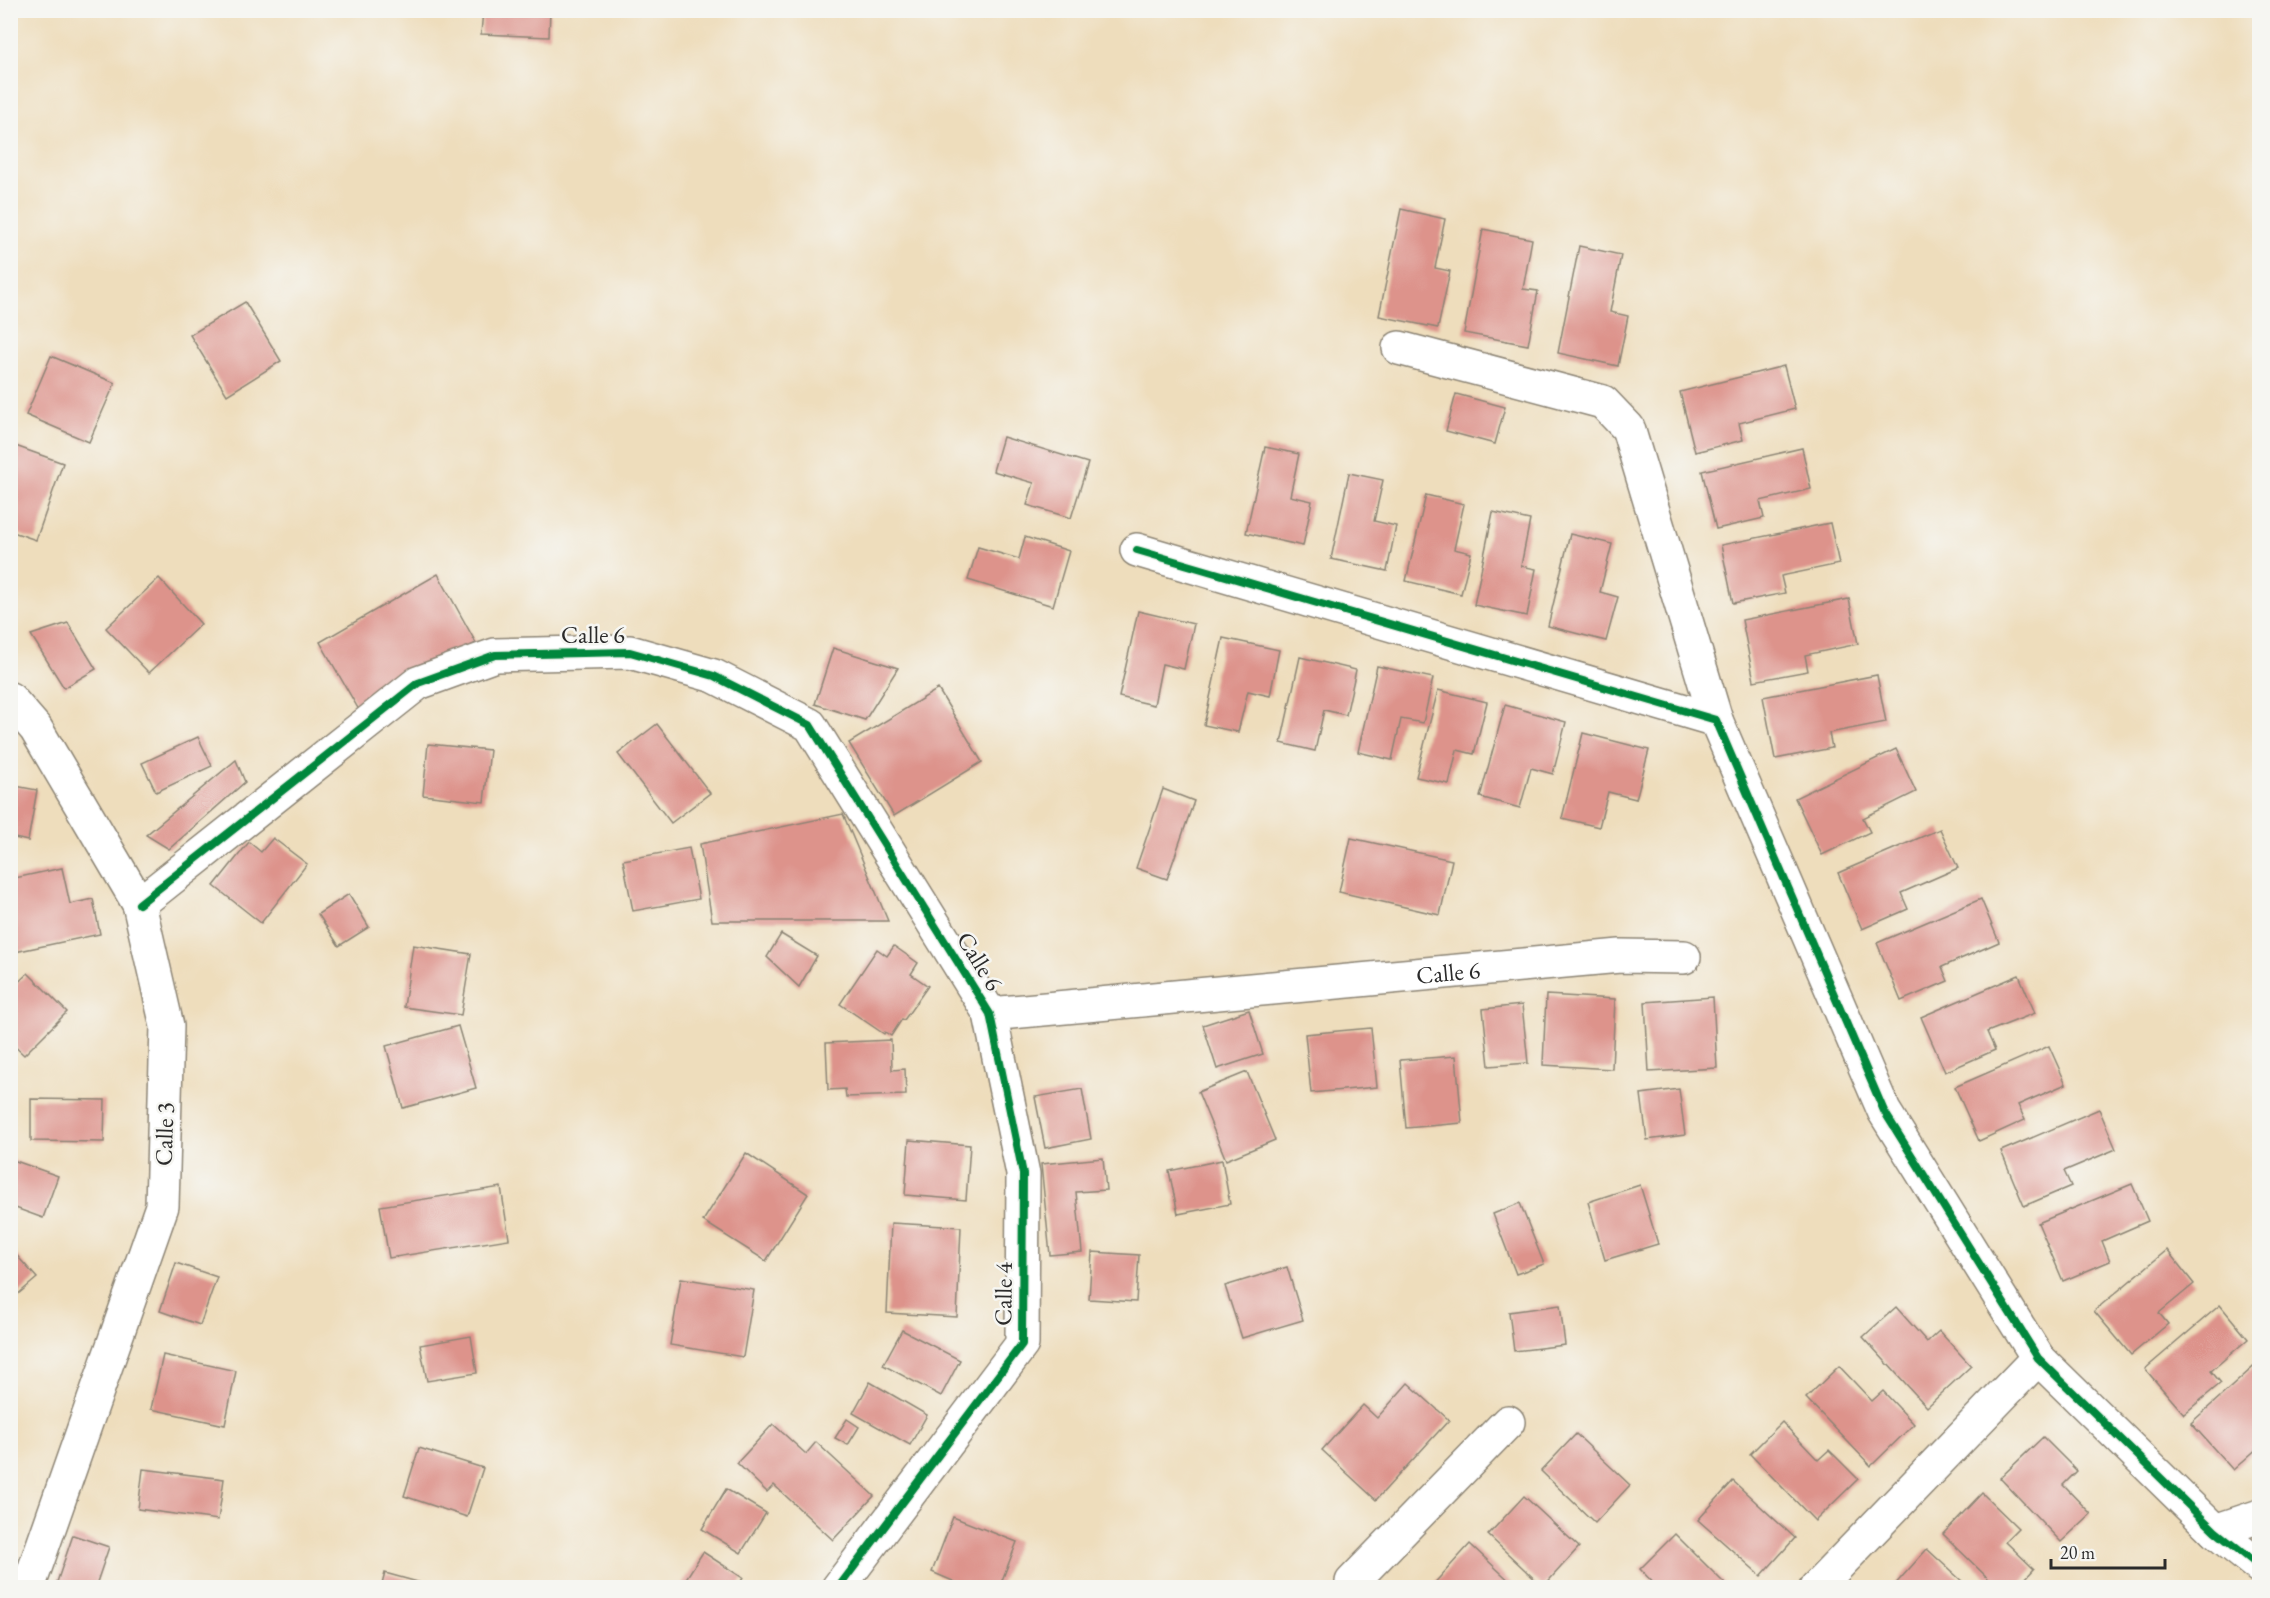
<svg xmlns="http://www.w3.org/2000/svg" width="2270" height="1598" font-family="'EB Garamond',serif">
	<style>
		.building { fill: #dd938b }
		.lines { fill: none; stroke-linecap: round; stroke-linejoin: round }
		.minor-casing { stroke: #8c8474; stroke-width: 36 }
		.minor { stroke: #fff; stroke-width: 33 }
		.cycleway-casing { stroke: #f6f6f2; stroke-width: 11 }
		.cycleway { stroke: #00873e; stroke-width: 8 }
		.labels { text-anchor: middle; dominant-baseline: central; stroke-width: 5; stroke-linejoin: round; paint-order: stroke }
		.street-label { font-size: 24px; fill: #2b2b2b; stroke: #f6f6f2 }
	</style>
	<rect width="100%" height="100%" fill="#f6f6f2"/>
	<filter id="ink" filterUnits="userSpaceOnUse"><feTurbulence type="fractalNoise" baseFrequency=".0167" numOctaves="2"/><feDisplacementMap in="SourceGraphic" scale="12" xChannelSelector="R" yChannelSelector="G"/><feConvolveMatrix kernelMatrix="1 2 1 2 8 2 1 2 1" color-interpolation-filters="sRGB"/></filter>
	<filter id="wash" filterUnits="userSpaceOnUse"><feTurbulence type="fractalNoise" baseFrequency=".008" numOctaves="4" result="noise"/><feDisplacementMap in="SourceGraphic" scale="24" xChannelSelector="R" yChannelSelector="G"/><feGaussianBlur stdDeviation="1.35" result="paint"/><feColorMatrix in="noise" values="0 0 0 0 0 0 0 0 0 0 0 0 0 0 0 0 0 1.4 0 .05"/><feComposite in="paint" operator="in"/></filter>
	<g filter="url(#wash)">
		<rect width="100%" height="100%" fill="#eeddbc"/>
		<g id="blocks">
			<g class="building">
				<polygon points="483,10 550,10 549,37 481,34"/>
				<polygon points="1401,209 1445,219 1435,268 1450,271 1438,328 1379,316"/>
				<polygon points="1483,229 1532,239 1523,289 1538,291 1528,345 1464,333"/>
				<polygon points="1579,246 1621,255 1610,312 1628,316 1618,366 1558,353"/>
				<polygon points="245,302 281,361 227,395 190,335"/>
				<polygon points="51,356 115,383 89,442 26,415"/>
				<polygon points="1784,366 1795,409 1739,423 1743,440 1695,452 1680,392"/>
				<polygon points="1456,394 1505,407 1495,444 1446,431"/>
				<polygon points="1003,437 1088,463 1071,518 1027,505 1034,483 993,471"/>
				<polygon points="10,444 63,463 36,540 10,531"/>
				<polygon points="1265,447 1299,454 1290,496 1312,501 1303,546 1246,533"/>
				<polygon points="1802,448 1811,489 1760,501 1764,518 1716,529 1702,471"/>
				<polygon points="1349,473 1383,480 1374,521 1396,526 1387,571 1331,559"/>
				<polygon points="1426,495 1464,504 1454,549 1471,553 1461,594 1406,581"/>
				<polygon points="1493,512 1530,520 1521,566 1536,569 1527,616 1474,605"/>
				<polygon points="1830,523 1839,564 1781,576 1785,593 1733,603 1721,545"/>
				<polygon points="1570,534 1612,544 1600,592 1618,597 1606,641 1548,626"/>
				<polygon points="1025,537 1069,551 1053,606 968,580 978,547 1019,559"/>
				<polygon points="438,574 476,643 359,710 320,642"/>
				<polygon points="159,578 201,624 149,673 106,628"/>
				<polygon points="1849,599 1858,644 1805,655 1808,671 1754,681 1742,620"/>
				<polygon points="1138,611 1194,624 1184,669 1162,664 1154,705 1119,697"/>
				<polygon points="68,623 96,669 64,688 31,635"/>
				<polygon points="1223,638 1279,650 1270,696 1248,691 1238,732 1204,725"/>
				<polygon points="833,648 898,668 865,720 815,704"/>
				<polygon points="1300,657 1356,670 1346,715 1324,710 1315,751 1281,743"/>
				<polygon points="1377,666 1433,678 1423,723 1401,719 1392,760 1358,752"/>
				<polygon points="1877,675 1886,722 1829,733 1832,748 1775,759 1763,697"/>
				<polygon points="938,689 982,762 894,816 849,743"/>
				<polygon points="1438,690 1487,702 1474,754 1457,750 1449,784 1416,777"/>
				<polygon points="1505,705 1566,722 1553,774 1531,768 1520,808 1480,797"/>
				<polygon points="657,724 710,793 671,823 618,754"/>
				<polygon points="1583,733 1649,750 1636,799 1608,792 1599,827 1562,818"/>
				<polygon points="198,737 212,766 156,792 142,763"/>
				<polygon points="428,744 490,750 484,802 423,795"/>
				<polygon points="1896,749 1916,792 1863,818 1870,832 1822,855 1795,798"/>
				<polygon points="236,760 245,782 169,849 146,835"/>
				<polygon points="10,785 37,790 28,841 10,837"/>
				<polygon points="1163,789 1194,801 1167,879 1136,868"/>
				<polygon points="843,814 888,921 712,921 700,844"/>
				<polygon points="1940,829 1958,868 1901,893 1908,909 1862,929 1838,873"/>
				<polygon points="273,838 307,864 261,923 214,886 249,842 261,852"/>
				<polygon points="1351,838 1452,860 1440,915 1339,892"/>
				<polygon points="689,848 699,899 633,911 623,860"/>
				<polygon points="62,868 70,904 93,899 100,934 10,953 10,879"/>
				<polygon points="349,894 369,927 339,946 318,914"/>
				<polygon points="1981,899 1999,942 1942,967 1948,981 1901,1001 1877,943"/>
				<polygon points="781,934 817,956 799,987 767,957"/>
				<polygon points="413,945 471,954 461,1015 404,1007"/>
				<polygon points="894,946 918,963 911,974 928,986 904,1020 902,1019 891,1036 885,1032 884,1034 840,1004 877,949 887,956"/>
				<polygon points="28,973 67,1012 24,1055 10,1042 10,990"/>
				<polygon points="2019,975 2035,1013 1987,1032 1995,1050 1945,1072 1921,1017"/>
				<polygon points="1546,995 1615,999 1612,1069 1543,1065"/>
				<polygon points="1713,997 1717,1068 1649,1072 1645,1002"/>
				<polygon points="1522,1005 1528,1063 1489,1066 1483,1009"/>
				<polygon points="1249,1010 1263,1054 1217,1069 1203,1025"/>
				<polygon points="458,1026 476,1088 403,1108 386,1046"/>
				<polygon points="1371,1028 1377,1087 1311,1093 1305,1034"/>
				<polygon points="891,1040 892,1070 905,1069 906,1095 846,1097 845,1089 828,1090 826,1043"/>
				<polygon points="2049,1046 2066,1084 2018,1105 2025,1120 1979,1141 1955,1087"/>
				<polygon points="1456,1056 1462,1123 1406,1128 1400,1060"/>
				<polygon points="1247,1072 1275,1140 1226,1160 1198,1092"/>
				<polygon points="1082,1089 1091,1139 1045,1148 1035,1097"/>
				<polygon points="1679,1089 1685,1135 1647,1140 1641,1094"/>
				<polygon points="31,1099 105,1100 104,1142 31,1141"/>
				<polygon points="2099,1109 2116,1149 2064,1171 2071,1186 2024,1206 2001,1151"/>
				<polygon points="909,1140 970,1145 966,1200 905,1195"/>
				<polygon points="746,1153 808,1194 766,1261 703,1221"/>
				<polygon points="1103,1158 1106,1190 1076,1192 1082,1252 1050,1255 1041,1164"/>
				<polygon points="10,1159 58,1176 43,1218 10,1206"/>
				<polygon points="1222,1160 1230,1204 1178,1214 1169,1171"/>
				<polygon points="2132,1184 2148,1221 2102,1241 2110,1261 2063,1281 2038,1223"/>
				<polygon points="1640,1185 1658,1244 1605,1260 1588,1202"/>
				<polygon points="501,1187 509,1239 389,1258 380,1206"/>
				<polygon points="1520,1203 1544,1264 1516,1274 1493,1214"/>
				<polygon points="891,1223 961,1227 957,1317 887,1313"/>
				<polygon points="10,1248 37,1278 10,1301"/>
				<polygon points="2167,1250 2194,1284 2159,1313 2168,1324 2131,1355 2094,1311"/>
				<polygon points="1092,1252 1139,1255 1136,1302 1089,1299"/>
				<polygon points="176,1263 217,1277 200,1325 160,1311"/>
				<polygon points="1287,1267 1303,1320 1242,1338 1225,1286"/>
				<polygon points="681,1278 754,1290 743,1357 670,1345"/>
				<polygon points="1560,1305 1565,1345 1514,1351 1509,1312"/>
				<polygon points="2220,1305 2248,1339 2211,1371 2221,1383 2184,1414 2145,1369"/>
				<polygon points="1896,1307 1927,1342 1939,1331 1971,1366 1927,1407 1863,1337"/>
				<polygon points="902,1330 960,1360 941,1396 883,1365"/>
				<polygon points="471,1336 477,1373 427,1381 420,1345"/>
				<polygon points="163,1355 236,1371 225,1425 151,1409"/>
				<polygon points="2260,1361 2260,1446 2233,1470 2191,1423"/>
				<polygon points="1839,1366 1872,1401 1883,1391 1914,1424 1871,1466 1806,1398"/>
				<polygon points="870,1382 927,1415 910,1445 853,1413"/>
				<polygon points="1408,1383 1449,1420 1376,1500 1322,1450 1363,1405 1377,1418"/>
				<polygon points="847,1419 859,1427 848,1445 835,1438"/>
				<polygon points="1782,1422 1818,1460 1829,1450 1858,1479 1815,1521 1750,1454"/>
				<polygon points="773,1424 806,1454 816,1442 874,1496 833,1540 774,1485 767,1492 737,1463"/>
				<polygon points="1576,1434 1630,1485 1595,1523 1541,1471"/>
				<polygon points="2043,1437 2077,1471 2063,1485 2091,1514 2061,1542 2000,1478"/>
				<polygon points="419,1448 483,1468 467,1517 404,1496"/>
				<polygon points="143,1469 224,1479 218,1520 138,1509"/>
				<polygon points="1733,1481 1795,1538 1761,1576 1698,1520"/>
				<polygon points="726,1489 766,1513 741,1553 702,1529"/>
				<polygon points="1982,1493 2018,1528 2005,1541 2034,1569 2017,1588 1998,1588 1943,1534"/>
				<polygon points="1524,1496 1579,1547 1543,1587 1488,1535"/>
				<polygon points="953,1517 1017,1542 999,1588 969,1588 932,1572"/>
				<polygon points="1675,1534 1729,1588 1658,1588 1640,1569"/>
				<polygon points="73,1535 109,1547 95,1588 55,1588"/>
				<polygon points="1470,1544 1517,1588 1430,1588"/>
				<polygon points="1927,1549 1964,1583 1960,1588 1892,1588"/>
				<polygon points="703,1552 743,1578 737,1588 680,1588"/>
				<polygon points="385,1573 425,1584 424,1588 381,1588"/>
			</g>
		</g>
	</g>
	<g filter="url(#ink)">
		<use href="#blocks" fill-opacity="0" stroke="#8c8474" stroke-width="1.5"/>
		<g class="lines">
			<defs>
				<g id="minor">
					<polyline points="1399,348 1603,402 1628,428 1716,720"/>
					<polyline points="1137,550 1716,720 1884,1111 2038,1358 2215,1531 2260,1567"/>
					<polyline points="10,699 36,729 139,904 167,1026 162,1206 28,1588"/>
					<polyline points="139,904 418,683 495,655 630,652 714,676 810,725 990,1014 1023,1174 1022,1344 838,1588"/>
					<path id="s1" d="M990 1014 1620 956 1684 957"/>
					<polyline points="2215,1531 2260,1516"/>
					<polyline points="1357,1588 1352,1582 1508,1422"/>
					<polyline points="1816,1588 2038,1358"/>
				</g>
			</defs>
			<use href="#minor" class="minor-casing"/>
			<use href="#minor" class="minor"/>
			<defs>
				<g id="cycleway">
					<polyline points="1137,550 1716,720 1884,1111 2038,1358 2215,1531 2260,1567"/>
					<polyline points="139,904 418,683 495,655 630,652 714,676 810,725 990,1014 1023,1174 1022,1344 838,1588"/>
				</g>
			</defs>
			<use href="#cycleway" class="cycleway-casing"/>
			<use href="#cycleway" class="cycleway"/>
		</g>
	</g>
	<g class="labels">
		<g class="street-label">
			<text x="593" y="634">Calle 6</text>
			<text transform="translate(980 961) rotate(58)">Calle 6</text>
			<text stroke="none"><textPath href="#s1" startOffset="460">Calle 6</textPath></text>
			<text transform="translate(164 1134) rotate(-88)">Calle 3</text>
			<text transform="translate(1003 1294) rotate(-89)">Calle 4</text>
		</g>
	</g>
	<rect width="2270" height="1598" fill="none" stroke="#f6f6f2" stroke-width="36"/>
	<path d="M2051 1559v9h114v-9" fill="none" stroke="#2b2b2b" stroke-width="3"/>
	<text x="2060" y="1559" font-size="18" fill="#2b2b2b" stroke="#f6f6f2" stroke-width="4.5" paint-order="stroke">20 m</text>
</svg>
